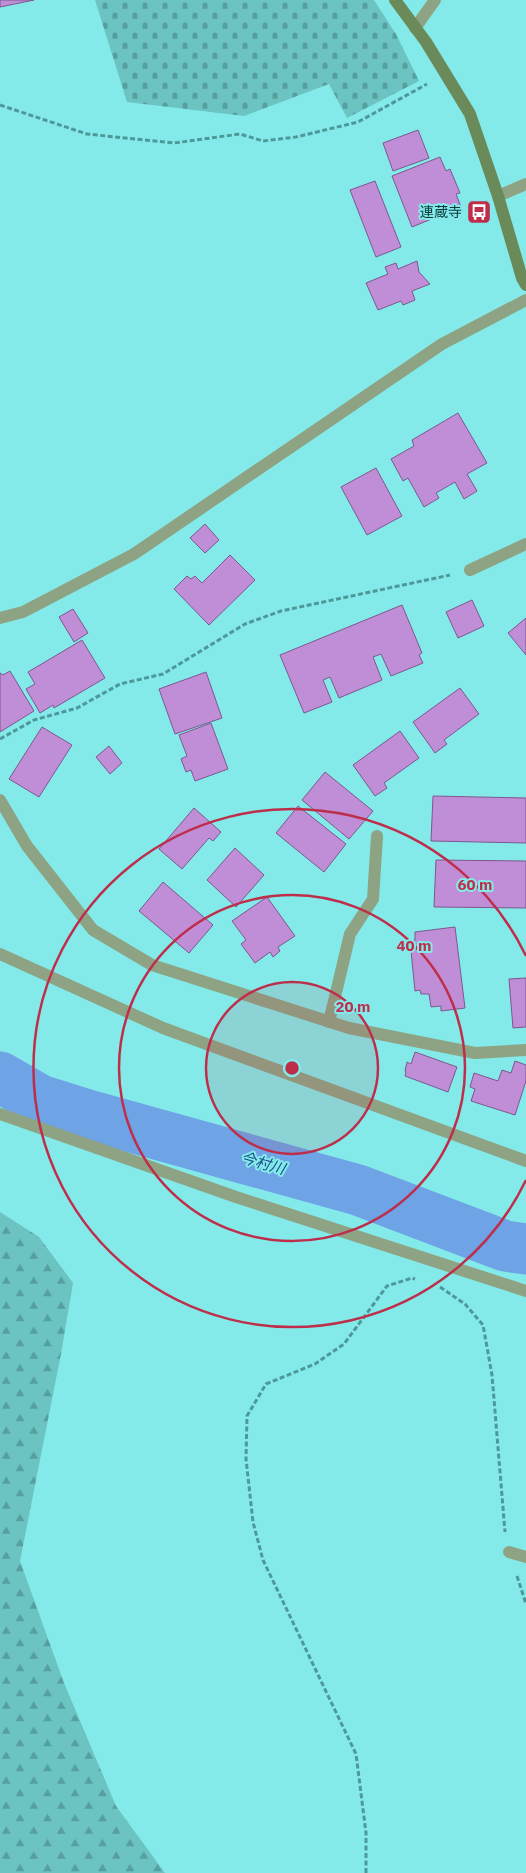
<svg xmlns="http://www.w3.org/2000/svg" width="526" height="1873" font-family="'IBM Plex Sans','Noto Sans JP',sans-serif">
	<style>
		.forest { fill: url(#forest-firs) }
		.cemetery { fill: url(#cemetery-stones) }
		.water { fill: url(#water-rules); stroke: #5083b2 }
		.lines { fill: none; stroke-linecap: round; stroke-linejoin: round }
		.river { stroke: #6ea3e6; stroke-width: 51 }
		.building { fill: #c08ed6; stroke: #7d578e }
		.path { stroke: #4d9999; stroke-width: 3; stroke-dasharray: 5 2.5; stroke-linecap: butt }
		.lane { stroke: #8ea383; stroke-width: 12 }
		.street { stroke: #8ea383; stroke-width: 12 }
		.secondary { stroke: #6b8a5a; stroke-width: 12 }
		.ring { fill: none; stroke: #be2e4b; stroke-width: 2.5 }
		.labels { text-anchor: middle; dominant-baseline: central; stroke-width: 4; stroke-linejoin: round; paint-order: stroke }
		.poi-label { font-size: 14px; fill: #0b3939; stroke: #84eae9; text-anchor: end }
		.water-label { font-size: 15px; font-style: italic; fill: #174c8a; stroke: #84eae9 }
		.centre { fill: #be2e4b; stroke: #84eae9; stroke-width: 2.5 }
		.ring-label { font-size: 15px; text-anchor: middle; font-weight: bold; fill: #be2e4b; stroke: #84eae9; stroke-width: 4; stroke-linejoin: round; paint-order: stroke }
	</style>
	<defs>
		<pattern id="forest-firs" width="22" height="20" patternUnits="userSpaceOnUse" patternTransform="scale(1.25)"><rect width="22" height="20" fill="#6bc3c2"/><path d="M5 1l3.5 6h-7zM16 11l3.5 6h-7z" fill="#569f9f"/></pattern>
		<pattern id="cemetery-stones" width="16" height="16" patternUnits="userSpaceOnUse" patternTransform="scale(1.25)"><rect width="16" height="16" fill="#6bc3c2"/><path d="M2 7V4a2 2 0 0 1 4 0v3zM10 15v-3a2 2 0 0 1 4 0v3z" fill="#569f9f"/></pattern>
		<pattern id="water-rules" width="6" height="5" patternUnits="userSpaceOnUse" patternTransform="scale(1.25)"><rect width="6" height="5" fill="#6ea3e6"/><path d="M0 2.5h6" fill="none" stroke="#5986bb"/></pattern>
	</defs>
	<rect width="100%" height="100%" fill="#84eae9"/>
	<polygon class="forest" points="0,1212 39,1237 73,1283 61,1354 20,1561 64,1683 116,1806 165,1873 0,1873"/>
	<polygon class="cemetery" points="95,0 374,0 396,34 419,81 347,118 329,84 244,116 127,102"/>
	<polygon class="water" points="0,1065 89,1116 0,1088"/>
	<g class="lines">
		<polyline class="river" points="0,1077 40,1100 88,1115 358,1190 505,1246 526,1249"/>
	</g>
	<g class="building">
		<polygon points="0,0 34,0 0,7"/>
		<polygon points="418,130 429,158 393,171 383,143"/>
		<polygon points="440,157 446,171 450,169 460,193 456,194 461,207 412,227 392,176"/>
		<polygon points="375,181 401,247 376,257 350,190"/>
		<polygon points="417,261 419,272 430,284 412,291 415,300 403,305 401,301 378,310 366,283 388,274 385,267 396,263 398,269"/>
		<polygon points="458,413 487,463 467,474 477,491 464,499 455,482 436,493 439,498 424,507 408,478 403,481 391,459 414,446 412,440"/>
		<polygon points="376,468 402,516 367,535 341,487"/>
		<polygon points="205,524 219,540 205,553 190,538"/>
		<polygon points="230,555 255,580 209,625 174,589 187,576 191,579 195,576 202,583"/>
		<polygon points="472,600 484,626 458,638 446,612"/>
		<polygon points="402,605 422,653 419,655 423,663 391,676 381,654 373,657 382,680 339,698 330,677 323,680 332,702 304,713 280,655"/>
		<polygon points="73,609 88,633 74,642 59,617"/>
		<polygon points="526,618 526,655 508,633"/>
		<polygon points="82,640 105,678 54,708 53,705 40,713 26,689 35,684 28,672"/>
		<polygon points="10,671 34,711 0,732 0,673 3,675"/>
		<polygon points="206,672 222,718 175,734 159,689"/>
		<polygon points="460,688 479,714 444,740 447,744 435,753 413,722"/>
		<polygon points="211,723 228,769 195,781 191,770 186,772 181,759 187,756 179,735"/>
		<polygon points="42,727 72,745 39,797 9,779"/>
		<polygon points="400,731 419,758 384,783 387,788 375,796 353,765"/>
		<polygon points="109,746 122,763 110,774 96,757"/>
		<polygon points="325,772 373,811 349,839 302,800"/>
		<polygon points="433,796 526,798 526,843 431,841"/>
		<polygon points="298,806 346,844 324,872 276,833"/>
		<polygon points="194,808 221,832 213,841 209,838 182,869 159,849"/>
		<polygon points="235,848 264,875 236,907 207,880"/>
		<polygon points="436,860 526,861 526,908 434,907"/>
		<polygon points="163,882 213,925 189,953 139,911"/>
		<polygon points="267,897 295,936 278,947 280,951 273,957 270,952 255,963 241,944 246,940 232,921"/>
		<polygon points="455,927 465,1008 441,1011 441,1006 431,1007 429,994 421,994 420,990 415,991 410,941 415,940 415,932"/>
		<polygon points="526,978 526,1027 513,1028 509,979"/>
		<polygon points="415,1052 457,1067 448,1092 405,1076 406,1072 405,1071 407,1062 411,1064"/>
		<polygon points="515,1061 526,1065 526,1081 515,1115 471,1101 475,1089 470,1087 474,1073 498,1081 502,1070 511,1073"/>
	</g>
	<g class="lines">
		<g class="path">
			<polyline points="0,105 87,134 174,143 240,134 263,141 296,137 358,122 427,84"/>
			<polyline points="0,739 34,720 77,708 120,684 163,674 245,624 281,611 450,575"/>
			<polyline points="440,1287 465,1304 483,1325 492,1375 505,1532"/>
			<polyline points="517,1576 526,1604"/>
			<polyline points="366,1873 366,1833 356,1754 263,1560 253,1522 246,1459 247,1416 266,1384 315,1364 344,1344 387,1286 412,1278 415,1279"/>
		</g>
		<g class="lane">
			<polyline points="415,28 435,0"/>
			<polyline points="498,196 526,184"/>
			<polyline points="470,570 526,544"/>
			<polyline points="0,954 163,1028 526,1161"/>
			<polyline points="0,1114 236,1197 526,1291"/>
			<polyline points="509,1552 526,1557"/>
		</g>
		<g class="street">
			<polyline points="0,618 23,612 134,554 442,344 526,300"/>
			<polyline points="0,800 27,846 93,930 152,965 349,1028 475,1053 526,1050"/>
			<polyline points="329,1022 350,934 373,899 377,836"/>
		</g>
		<polyline class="secondary" points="395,0 426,42 470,114 498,196 522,278 526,285"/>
	</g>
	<circle cx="292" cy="1068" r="86" fill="#be2e4b" fill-opacity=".12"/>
	<g class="ring">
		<circle cx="292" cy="1068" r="86"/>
		<circle cx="292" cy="1068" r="173"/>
		<path d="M526 1180A259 259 0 1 1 526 956"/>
	</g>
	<defs>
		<symbol id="bus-square" viewBox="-11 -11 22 22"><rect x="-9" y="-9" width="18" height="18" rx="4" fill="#be2e4b" stroke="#84eae9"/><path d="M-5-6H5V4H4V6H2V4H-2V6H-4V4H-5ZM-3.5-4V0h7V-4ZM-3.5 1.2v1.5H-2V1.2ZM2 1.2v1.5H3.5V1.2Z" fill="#fff"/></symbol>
	</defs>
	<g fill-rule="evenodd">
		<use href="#bus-square" x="465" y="198" width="28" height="28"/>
	</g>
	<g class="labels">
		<g class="poi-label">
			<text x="462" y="212">連蔵寺</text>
		</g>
		<g class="water-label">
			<text transform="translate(263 1163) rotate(16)">今村川</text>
		</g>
	</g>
	<circle cx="292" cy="1068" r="8" class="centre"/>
	<g class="ring-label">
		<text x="475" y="890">60 m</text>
		<text x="414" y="951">40 m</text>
		<text x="353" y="1012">20 m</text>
	</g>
</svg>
